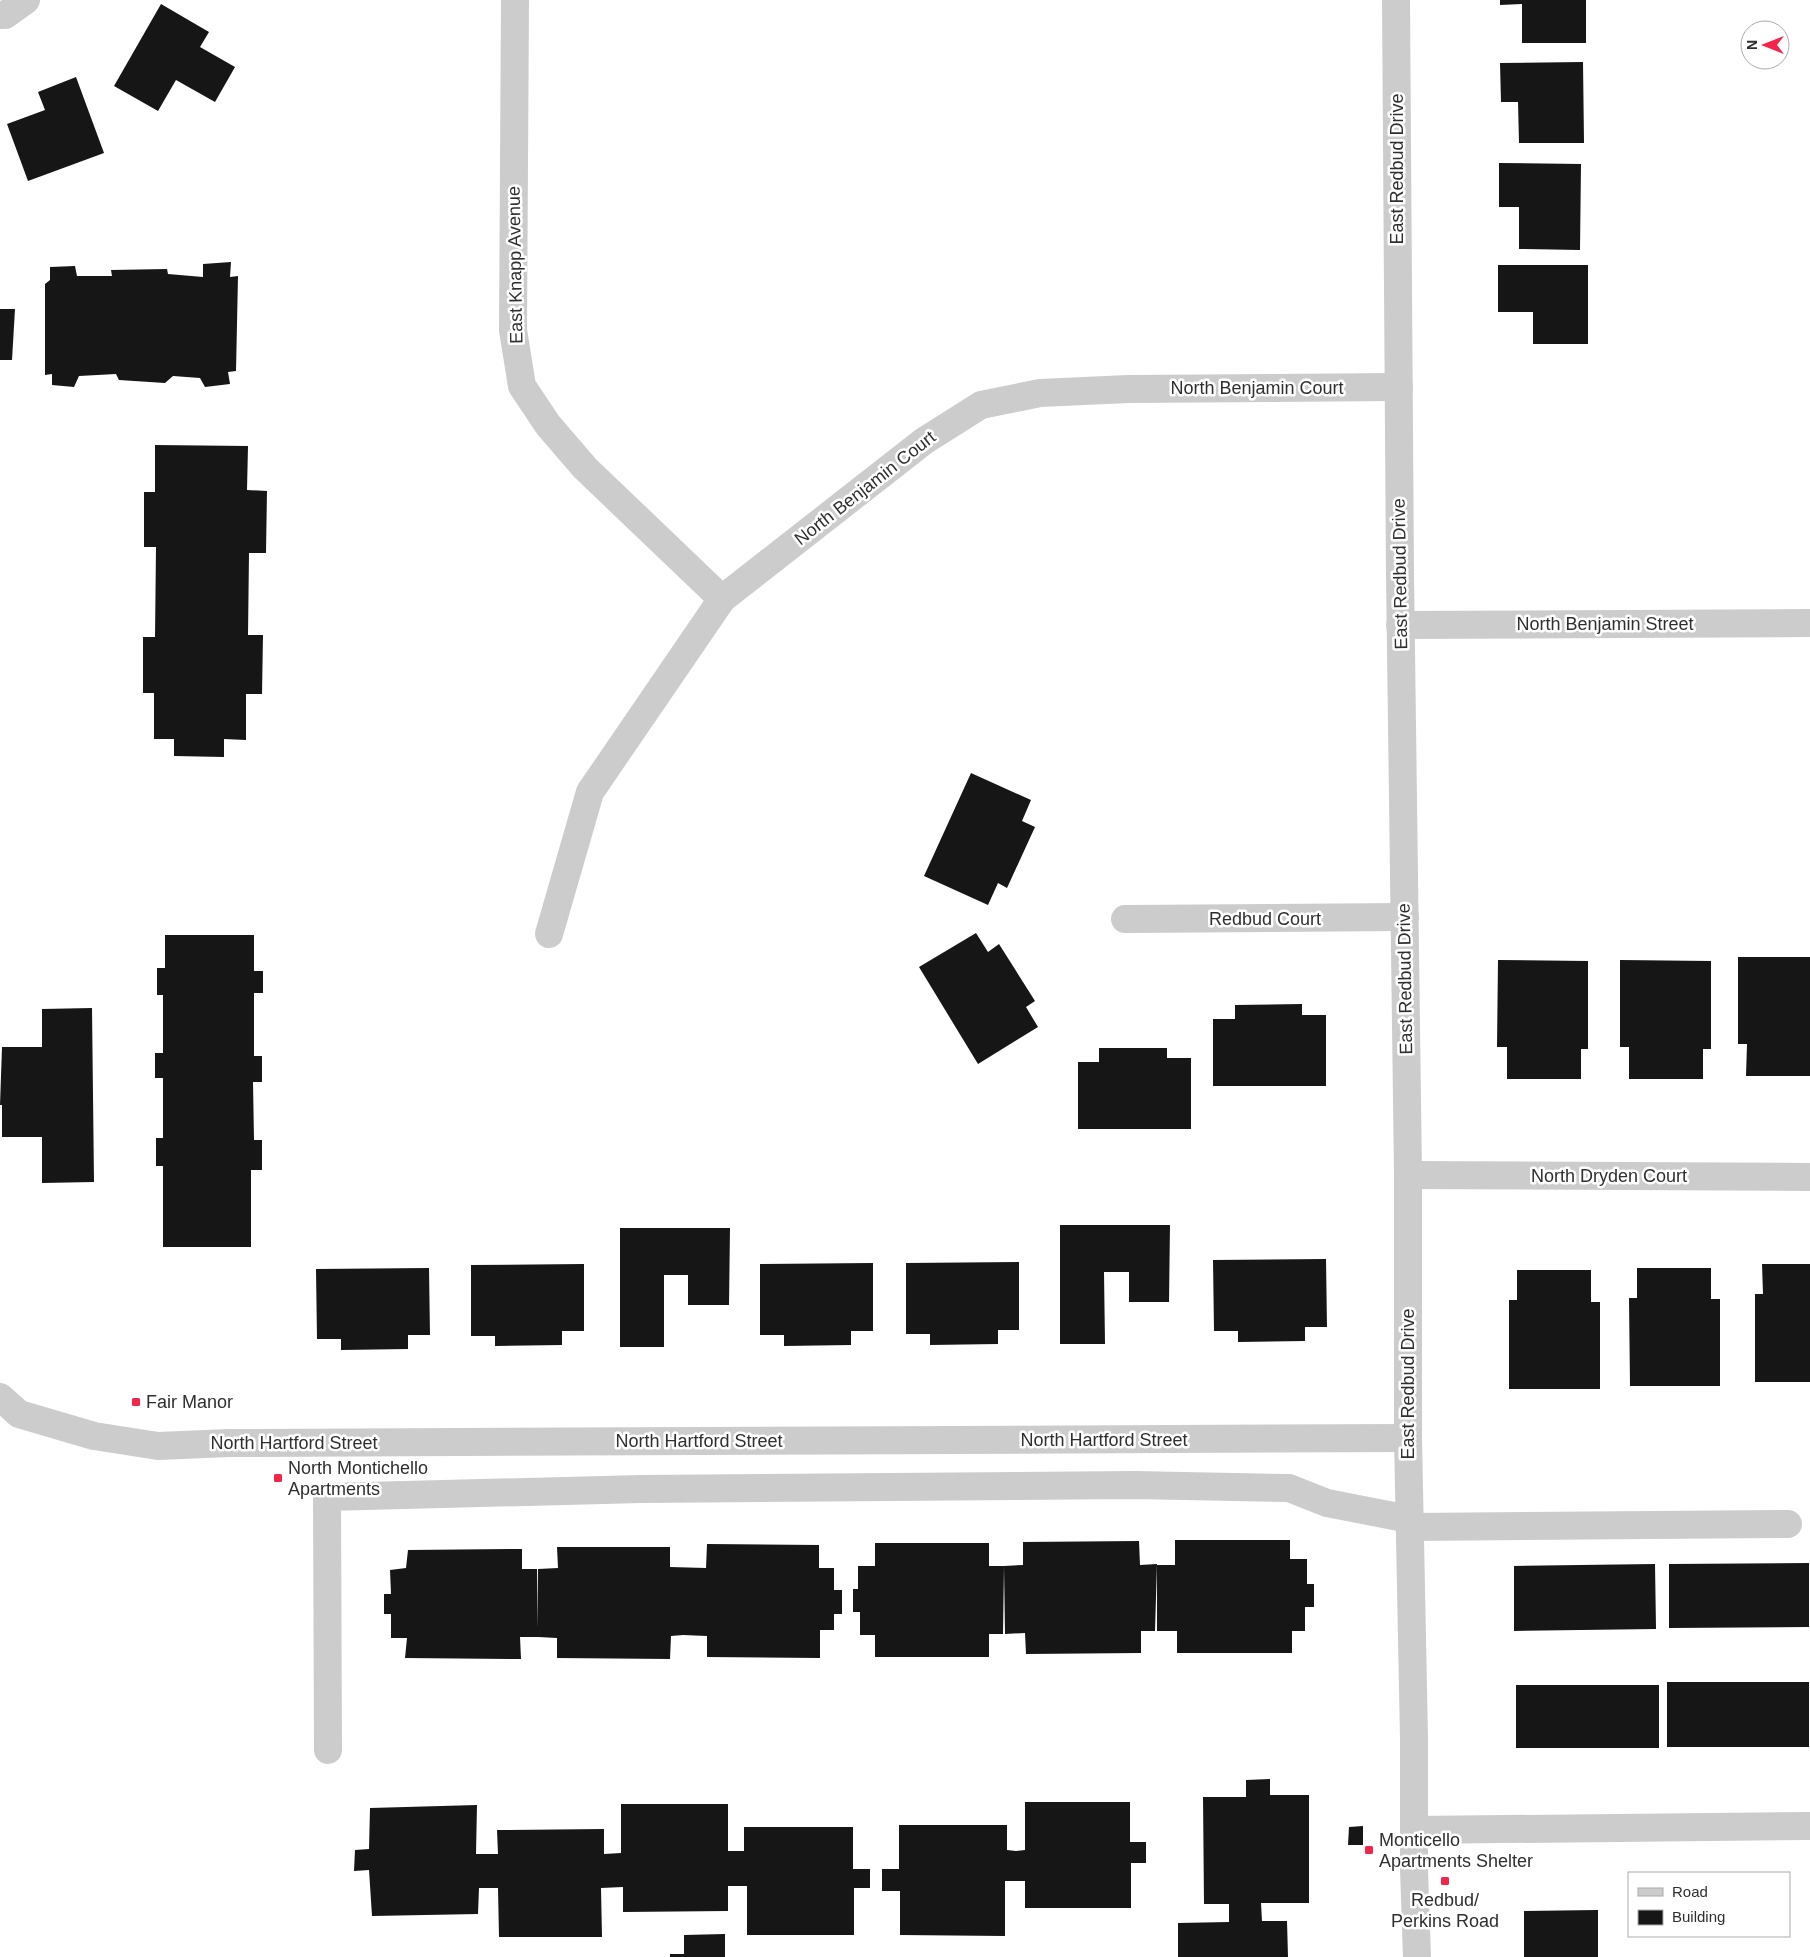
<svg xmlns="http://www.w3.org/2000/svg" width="1810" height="1957" font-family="Helvetica,sans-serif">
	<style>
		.building { fill: #161616 }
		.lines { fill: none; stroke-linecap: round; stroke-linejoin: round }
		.minor { stroke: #ccc; stroke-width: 28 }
		.poi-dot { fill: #f3254b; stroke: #fff; stroke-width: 2 }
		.labels { text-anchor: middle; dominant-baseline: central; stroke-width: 5; stroke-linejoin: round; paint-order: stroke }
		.street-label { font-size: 18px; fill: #2f2f2f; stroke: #fff }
		.poi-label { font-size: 18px; fill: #2f2f2f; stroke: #fff; text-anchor: start }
	</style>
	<rect width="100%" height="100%" fill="#fff"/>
	<g class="building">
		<polygon points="1500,0 1586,0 1586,43 1522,43 1522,4 1500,5"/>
		<polygon points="161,4 209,32 200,47 235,67 215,102 176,80 158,111 114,86"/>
		<polygon points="1583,62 1584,143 1519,143 1518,102 1501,102 1500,63"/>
		<polygon points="76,77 104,153 28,181 7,124 45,110 38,92"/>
		<polygon points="1499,163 1581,164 1580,250 1519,249 1519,207 1499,207"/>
		<polygon points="231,262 230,277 238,276 236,371 228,372 230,384 205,387 200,378 173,376 165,383 119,380 116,374 79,376 74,387 52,385 52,374 45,375 45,284 50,280 50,267 75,266 77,276 112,276 111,270 167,269 168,274 203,277 203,264"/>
		<polygon points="1498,265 1588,265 1588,344 1533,344 1533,312 1498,312"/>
		<polygon points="0,309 15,309 12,360 0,360"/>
		<polygon points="155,445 248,446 247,490 267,491 266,553 249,553 248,635 263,635 262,694 246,694 246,740 224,739 224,757 174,756 174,739 154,739 154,693 143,693 143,637 155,637 156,547 144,547 144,492 155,492"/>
		<polygon points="971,773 1031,800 1022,821 1035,827 1007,888 998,883 988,905 924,876"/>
		<polygon points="976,933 988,952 999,944 1035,1001 1026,1007 1038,1027 978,1064 919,967"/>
		<polygon points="165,935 254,935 254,971 263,971 263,993 254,993 254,1056 262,1056 262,1082 253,1082 254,1140 262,1140 262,1170 251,1170 251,1247 163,1247 163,1166 156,1166 156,1138 163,1138 163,1078 155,1078 155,1053 163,1053 163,995 157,995 157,968 165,968"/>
		<polygon points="1738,957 1810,957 1810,1076 1746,1076 1747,1044 1738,1044"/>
		<polygon points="1498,960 1588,961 1588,1049 1581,1049 1581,1079 1507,1079 1507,1047 1497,1047"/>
		<polygon points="1620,960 1711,961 1711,1049 1703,1049 1703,1079 1629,1079 1629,1047 1620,1047"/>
		<polygon points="1302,1004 1302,1015 1326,1015 1326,1086 1213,1086 1213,1019 1235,1019 1235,1005"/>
		<polygon points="92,1008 94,1182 42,1183 42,1137 2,1137 2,1105 0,1105 2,1047 42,1047 42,1009"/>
		<polygon points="1099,1048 1167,1048 1167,1058 1191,1058 1191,1129 1078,1129 1078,1062 1099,1062"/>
		<polygon points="1060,1225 1170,1225 1169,1302 1129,1302 1129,1272 1104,1272 1105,1344 1060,1344"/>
		<polygon points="620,1228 730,1228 729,1305 688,1305 688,1275 664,1275 664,1347 620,1347"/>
		<polygon points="1326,1259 1327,1327 1305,1327 1305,1341 1238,1342 1238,1331 1214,1331 1213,1260"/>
		<polygon points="1019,1262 1019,1330 998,1330 998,1344 930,1345 930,1334 906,1334 906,1263"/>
		<polygon points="873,1263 873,1331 851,1331 851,1345 784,1346 784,1335 760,1335 760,1264"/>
		<polygon points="584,1264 584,1331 562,1331 562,1345 495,1346 495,1336 471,1336 471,1265"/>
		<polygon points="1762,1264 1810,1264 1810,1382 1755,1382 1755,1294 1763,1294"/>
		<polygon points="429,1268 430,1335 408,1335 408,1349 341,1350 341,1339 317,1339 316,1269"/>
		<polygon points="1637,1268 1711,1268 1711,1299 1720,1299 1720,1386 1630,1386 1629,1298 1637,1298"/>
		<polygon points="1517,1270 1591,1270 1591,1302 1600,1302 1600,1389 1509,1389 1509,1300 1517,1300"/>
		<polygon points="1175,1540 1290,1540 1290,1559 1307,1559 1307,1584 1314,1584 1314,1607 1305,1607 1305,1631 1292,1631 1292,1653 1177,1653 1177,1631 1157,1631 1157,1565 1175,1565"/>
		<polygon points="1139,1541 1140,1565 1157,1564 1155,1631 1141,1631 1141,1653 1026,1654 1025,1633 1005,1634 1004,1566 1023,1565 1023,1542"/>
		<polygon points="875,1543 989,1543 989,1566 1004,1566 1003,1634 989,1634 989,1657 875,1657 875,1635 860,1635 860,1612 853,1612 853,1589 858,1589 858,1566 875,1566"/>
		<polygon points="707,1544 819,1545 819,1568 834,1568 834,1590 842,1590 842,1614 834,1614 834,1630 820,1630 820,1658 707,1657 707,1636 683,1635 671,1636 670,1659 557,1658 557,1638 538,1637 520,1637 521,1659 405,1658 407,1638 391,1638 391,1614 384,1614 384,1594 391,1594 390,1570 406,1568 408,1550 522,1549 522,1569 537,1569 538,1629 538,1569 558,1568 557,1547 670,1547 670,1567 706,1568"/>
		<polygon points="1809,1563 1809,1627 1669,1628 1669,1564"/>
		<polygon points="1655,1564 1656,1629 1514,1631 1514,1566"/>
		<rect x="1667" y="1682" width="142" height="65"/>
		<rect x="1516" y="1685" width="143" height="63"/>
		<polygon points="1270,1779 1270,1795 1309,1795 1309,1903 1261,1903 1262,1921 1287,1921 1288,1957 1178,1957 1178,1923 1229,1922 1229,1904 1204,1904 1203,1797 1246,1797 1246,1780"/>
		<polygon points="1025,1802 1130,1802 1130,1842 1146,1842 1146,1863 1131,1863 1131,1908 1025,1908 1025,1881 1005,1881 1005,1936 900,1935 900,1891 882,1891 882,1869 899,1869 899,1825 1007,1825 1007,1850 1016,1851 1025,1850"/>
		<polygon points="621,1804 728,1804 728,1851 744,1851 744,1827 853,1827 853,1869 870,1869 870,1888 854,1888 854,1935 747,1935 747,1886 728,1886 728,1911 623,1912 623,1887 601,1888 602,1937 499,1937 498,1888 479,1888 478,1914 372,1916 369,1870 354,1871 355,1850 369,1849 370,1808 477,1805 476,1854 498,1854 497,1830 604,1829 604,1854 621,1853"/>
		<polygon points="1363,1826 1363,1845 1348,1845 1349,1827"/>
		<polygon points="1598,1910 1598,1957 1524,1957 1524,1911"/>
		<polygon points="725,1934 725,1957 670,1957 670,1954 684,1954 684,1935"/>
	</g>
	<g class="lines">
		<g class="minor">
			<polyline points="515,0 513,330 522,386 548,425 585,468 722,599"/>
			<polyline points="1396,0 1400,575 1408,1175 1408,1438 1414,1738 1414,1869 1417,1957"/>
			<polyline points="0,15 5,15 26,0"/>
			<polyline points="1400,625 1810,623"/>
			<polyline points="1125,919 1405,917"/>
			<polyline points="549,934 590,792 722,599 924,441 981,405 1040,393 1128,389 1399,387"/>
			<polyline points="1408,1175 1810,1177"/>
			<polyline points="0,1397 19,1414 94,1436 158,1446 229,1443 1408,1438"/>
			<polyline points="1410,1527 1788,1524"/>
			<polyline points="328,1750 327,1497 641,1489 1134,1485 1289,1488 1327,1503 1409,1519"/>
			<polyline points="1414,1830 1810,1826"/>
		</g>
	</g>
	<g class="poi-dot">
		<rect x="131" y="1397" width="10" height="10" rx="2.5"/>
		<rect x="273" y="1473" width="10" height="10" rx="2.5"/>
		<rect x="1364" y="1845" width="10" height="10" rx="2.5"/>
		<rect x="1440" y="1876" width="10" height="10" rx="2.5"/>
	</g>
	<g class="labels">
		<g class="street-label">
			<text transform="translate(1397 169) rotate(-90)">East Redbud Drive</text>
			<text transform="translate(515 265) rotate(-91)">East Knapp Avenue</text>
			<text x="1257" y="388">North Benjamin Court</text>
			<text transform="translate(865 488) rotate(-38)">North Benjamin Court</text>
			<text transform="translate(1400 574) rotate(-91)">East Redbud Drive</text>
			<text x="1605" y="624">North Benjamin Street</text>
			<text x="1265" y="919">Redbud Court</text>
			<text transform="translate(1405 979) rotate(-91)">East Redbud Drive</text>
			<text x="1609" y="1176">North Dryden Court</text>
			<text transform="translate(1408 1384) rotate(-90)">East Redbud Drive</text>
			<text x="1104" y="1440">North Hartford Street</text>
			<text x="699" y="1441">North Hartford Street</text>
			<text x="294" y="1443">North Hartford Street</text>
		</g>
		<g class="poi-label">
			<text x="146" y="1402">Fair Manor</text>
			<text x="288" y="1468">North Montichello<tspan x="288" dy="21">Apartments</tspan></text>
			<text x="1379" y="1840">Monticello<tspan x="1379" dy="21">Apartments Shelter</tspan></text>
			<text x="1445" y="1900" text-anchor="middle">Redbud/<tspan x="1445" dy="21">Perkins Road</tspan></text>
		</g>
	</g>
	<rect x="1628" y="1872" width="162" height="65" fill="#ffffff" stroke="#acacac"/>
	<rect x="1638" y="1888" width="25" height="8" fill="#cccccc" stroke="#acacac"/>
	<text x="1672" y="1897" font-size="15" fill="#2f2f2f">Road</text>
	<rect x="1638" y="1910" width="25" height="15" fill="#161616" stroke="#acacac"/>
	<text x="1672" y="1922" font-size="15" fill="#2f2f2f">Building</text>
	<g transform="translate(1765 45) rotate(270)"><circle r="24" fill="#ffffff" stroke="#acacac"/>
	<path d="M0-4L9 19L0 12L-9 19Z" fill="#f3254b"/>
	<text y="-8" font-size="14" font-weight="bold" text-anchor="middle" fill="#2f2f2f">N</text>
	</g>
</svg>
